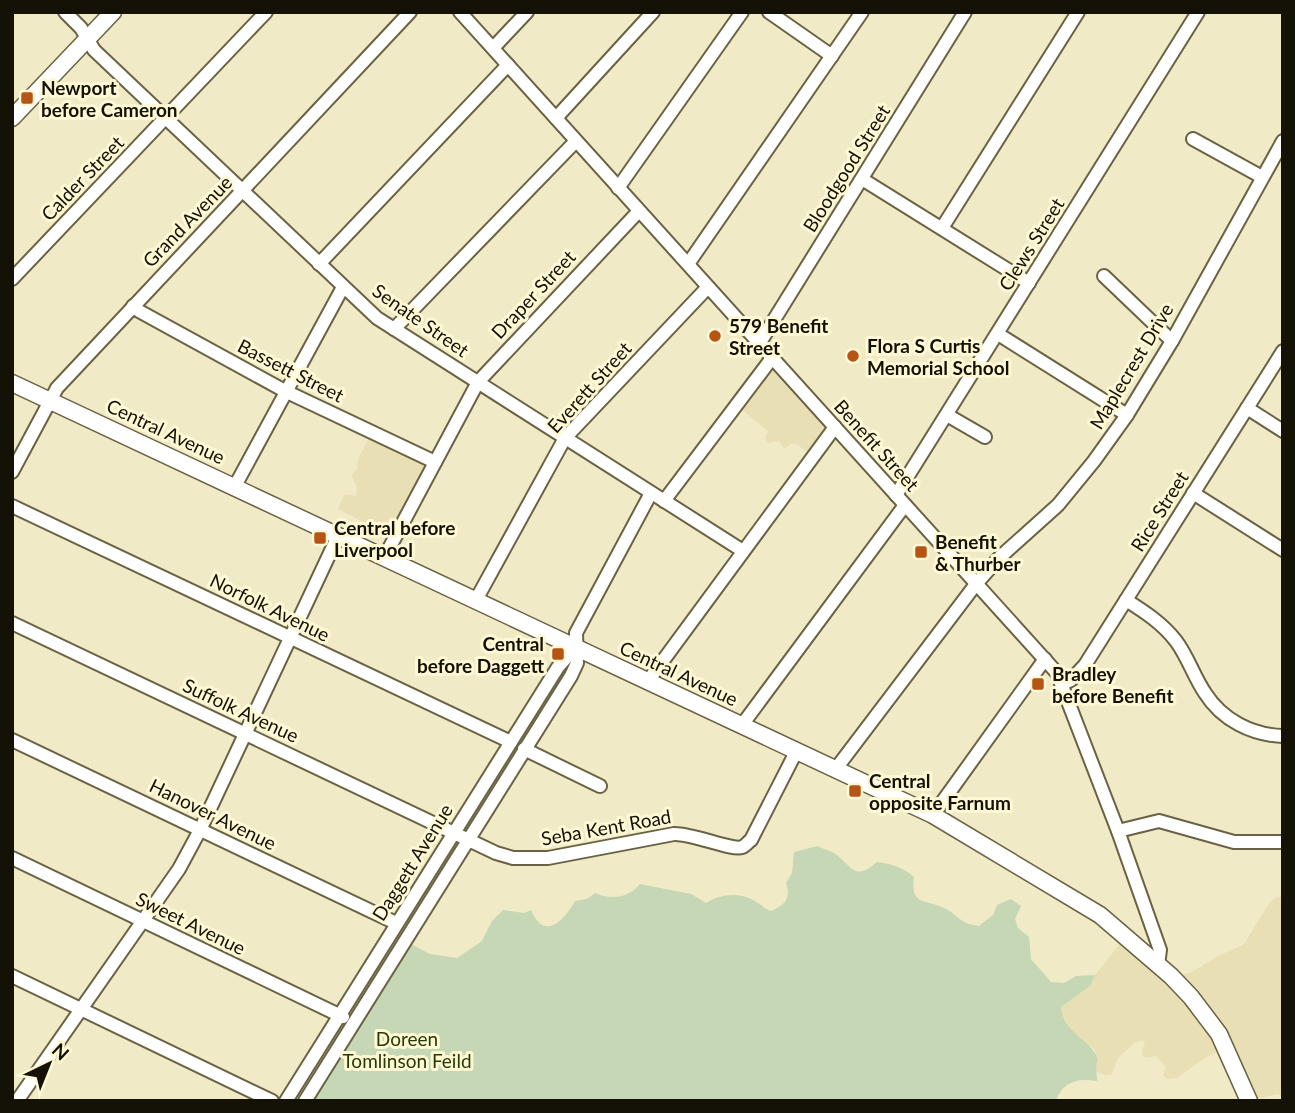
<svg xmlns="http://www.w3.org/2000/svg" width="1295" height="1113" font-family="Lato,sans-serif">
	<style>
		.built { fill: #e8dfb4 }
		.green { fill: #c5d7b5 }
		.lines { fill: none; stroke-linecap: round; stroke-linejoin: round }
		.minor-casing { stroke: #696344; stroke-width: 16 }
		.major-casing { stroke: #696344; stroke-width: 19 }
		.minor { stroke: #fff; stroke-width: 12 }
		.major { stroke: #fff; stroke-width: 16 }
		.poi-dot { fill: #b65416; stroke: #fff8d4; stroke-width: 2.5 }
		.labels { text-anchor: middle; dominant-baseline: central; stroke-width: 6; stroke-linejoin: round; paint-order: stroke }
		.poi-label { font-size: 19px; font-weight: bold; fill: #141106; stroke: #fff8d4; text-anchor: start }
		.street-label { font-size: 19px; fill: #141106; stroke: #fff8d4 }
		.park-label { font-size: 19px; fill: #253c05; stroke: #fff8d4 }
	</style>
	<rect width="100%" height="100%" fill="#f1eac7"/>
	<g class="built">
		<polygon points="771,360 833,427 813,457 797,444 791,444 784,449 779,441 768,443 765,438 768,431 737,406"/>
		<polygon points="371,435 432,464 391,542 373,527 338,509 345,494 356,496 357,486 353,480 352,474 357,469 358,459"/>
		<polygon points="1283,896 1283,1097 1278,1094 1250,1101 1223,1049 1205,1058 1177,1078 1168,1079 1163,1076 1166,1067 1156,1056 1146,1058 1143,1056 1142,1050 1145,1042 1143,1040 1134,1043 1118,1058 1112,1074 1105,1075 1096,1072 1095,1050 1074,1034 1062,1014 1061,1007 1090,986 1095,975 1123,940 1171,978 1192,972 1216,957 1244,944 1268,905 1274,898"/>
	</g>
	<path class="green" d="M817 846C824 849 832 851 838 856 853 868 855 881 877 862 891 864 903 867 914 877 910 906 925 899 944 908 952 911 956 917 963 921 967 924 974 925 979 926L993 915 997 905 1011 899 1021 906 1015 919 1018 928 1029 937 1031 959 1051 982 1064 983 1076 976 1095 975 1090 986 1061 1007C1064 1035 1091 1038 1098 1060L1096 1064 1097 1081C1078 1078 1063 1081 1056 1101H305L405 941 430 954 457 958 482 941 492 921 503 910 524 913 531 910C544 941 563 922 575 901L587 899 595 893C611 900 629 898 640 884L691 894 706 903C719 895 737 892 751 899 758 902 763 908 771 911 786 905 791 898 786 883L792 873 794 852Z"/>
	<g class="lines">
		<defs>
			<g id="minor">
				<polyline points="65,12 81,28 94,50 377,318 743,551"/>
				<polyline points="460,12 1057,673 1118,831 1160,950 1158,965"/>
				<polyline points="769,12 832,56"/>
				<polyline points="493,48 527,12"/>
				<polyline points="556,118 653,12"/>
				<polyline points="1193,139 1262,177"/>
				<polyline points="862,179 1029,283"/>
				<polyline points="618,188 742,12"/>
				<polyline points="942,228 1078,12"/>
				<polyline points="319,264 508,65"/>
				<polyline points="688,264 862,12"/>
				<polyline points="1104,276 1172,341"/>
				<polyline points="12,279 266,12"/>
				<polyline points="133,306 139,311 285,391 435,462"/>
				<polyline points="394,329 576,141"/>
				<polyline points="998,334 1127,415"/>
				<polyline points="759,344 965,12"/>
				<polyline points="1247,408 1283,431"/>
				<polyline points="947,415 985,437"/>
				<polyline points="12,472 57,388 410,12"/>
				<polyline points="235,486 343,287"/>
				<polyline points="1193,493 1283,550"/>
				<polyline points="896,495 1198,12"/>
				<polyline points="664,501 772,358"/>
				<polyline points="12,506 511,742"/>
				<polyline points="384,558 478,382 639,211"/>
				<polyline points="476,600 565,438 708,287"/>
				<path d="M1126 600C1145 612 1162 623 1176 641 1188 657 1194 677 1205 693 1222 720 1252 735 1283 736"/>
				<path d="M12 623 496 853 513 858H548L674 834C692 833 732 851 742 847 745 846 748 842 751 840L796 752"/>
				<polyline points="648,681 835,427"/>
				<polyline points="1062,684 1071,680 1085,665 1283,351"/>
				<polyline points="742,725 905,505"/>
				<polyline points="12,740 396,923"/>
				<polyline points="524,749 600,786"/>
				<polyline points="835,770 976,584 999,558 1058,505 1094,461 1127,415 1172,341 1283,141"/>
				<polyline points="933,815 1045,659"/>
				<polyline points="1118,831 1159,821 1234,842 1283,842"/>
				<polyline points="12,858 343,1017"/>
				<polyline points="12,976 272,1101"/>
				<polyline points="17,1101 179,869 200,830 338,536"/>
				<polyline points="286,1101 558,667 575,648"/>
				<polyline points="305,1101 571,676 577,663 576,633 651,493"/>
			</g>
			<g id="major">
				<polyline points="12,118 113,12"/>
				<polyline points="12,383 933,815 1100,915 1171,976 1191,997 1219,1034 1249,1101"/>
			</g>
		</defs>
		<use href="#minor" class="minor-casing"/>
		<use href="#major" class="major-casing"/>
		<use href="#minor" class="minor"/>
		<use href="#major" class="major"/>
	</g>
	<g class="poi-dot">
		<rect x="20" y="91" width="14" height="14" rx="3.5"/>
		<circle cx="715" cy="336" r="7"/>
		<circle cx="853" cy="356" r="7"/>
		<rect x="313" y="531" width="14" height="14" rx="3.5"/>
		<rect x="914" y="545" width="14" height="14" rx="3.5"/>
		<rect x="551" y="647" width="14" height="14" rx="3.5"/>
		<rect x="1031" y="677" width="14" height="14" rx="3.5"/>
		<rect x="848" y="784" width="14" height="14" rx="3.5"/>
	</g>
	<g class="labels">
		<g class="poi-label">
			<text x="41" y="87">Newport<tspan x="41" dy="22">before Cameron</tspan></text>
			<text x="729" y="325">579 Benefit<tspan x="729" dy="22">Street</tspan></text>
			<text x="867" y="345">Flora S Curtis<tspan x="867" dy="22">Memorial School</tspan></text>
			<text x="334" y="527">Central before<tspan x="334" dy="22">Liverpool</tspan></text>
			<text x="935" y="541">Benefit<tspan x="935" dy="22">&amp; Thurber</tspan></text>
			<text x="544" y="643" text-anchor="end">Central<tspan x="544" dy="22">before Daggett</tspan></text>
			<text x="1052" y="673">Bradley<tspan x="1052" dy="22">before Benefit</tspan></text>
			<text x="869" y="780">Central<tspan x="869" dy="22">opposite Farnum</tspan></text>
		</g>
		<g class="street-label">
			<text transform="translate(846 168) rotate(-58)">Bloodgood Street</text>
			<text transform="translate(82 178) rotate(-46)">Calder Street</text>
			<text transform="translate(187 221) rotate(-46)">Grand Avenue</text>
			<text transform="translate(1031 244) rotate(-58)">Clews Street</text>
			<text transform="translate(533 294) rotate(-47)">Draper Street</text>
			<text transform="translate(421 320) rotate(35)">Senate Street</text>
			<text transform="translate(1131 366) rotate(-59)">Maplecrest Drive</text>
			<text transform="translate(291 370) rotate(27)">Bassett Street</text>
			<text transform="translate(589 387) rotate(-48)">Everett Street</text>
			<text transform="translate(166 431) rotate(25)">Central Avenue</text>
			<text transform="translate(877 445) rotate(48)">Benefit Street</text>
			<text transform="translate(1159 511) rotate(-58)">Rice Street</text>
			<text transform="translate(270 607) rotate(26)">Norfolk Avenue</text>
			<text transform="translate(679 673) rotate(25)">Central Avenue</text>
			<text transform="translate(241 710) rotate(25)">Suffolk Avenue</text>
			<text transform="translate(213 814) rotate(26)">Hanover Avenue</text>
			<text transform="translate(606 827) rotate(-10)">Seba Kent Road</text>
			<text transform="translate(412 862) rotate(-58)">Daggett Avenue</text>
			<text transform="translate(191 923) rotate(26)">Sweet Avenue</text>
		</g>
		<g class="park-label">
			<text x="407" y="1038">Doreen<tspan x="407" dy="22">Tomlinson Feild</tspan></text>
		</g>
	</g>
	<rect width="1295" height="1113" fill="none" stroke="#141106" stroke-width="28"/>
	<g transform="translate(49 1064) rotate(43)" stroke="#fff8d4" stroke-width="5" paint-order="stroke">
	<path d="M0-5L12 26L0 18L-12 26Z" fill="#141106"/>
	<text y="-10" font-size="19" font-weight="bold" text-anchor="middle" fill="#141106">N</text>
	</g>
</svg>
